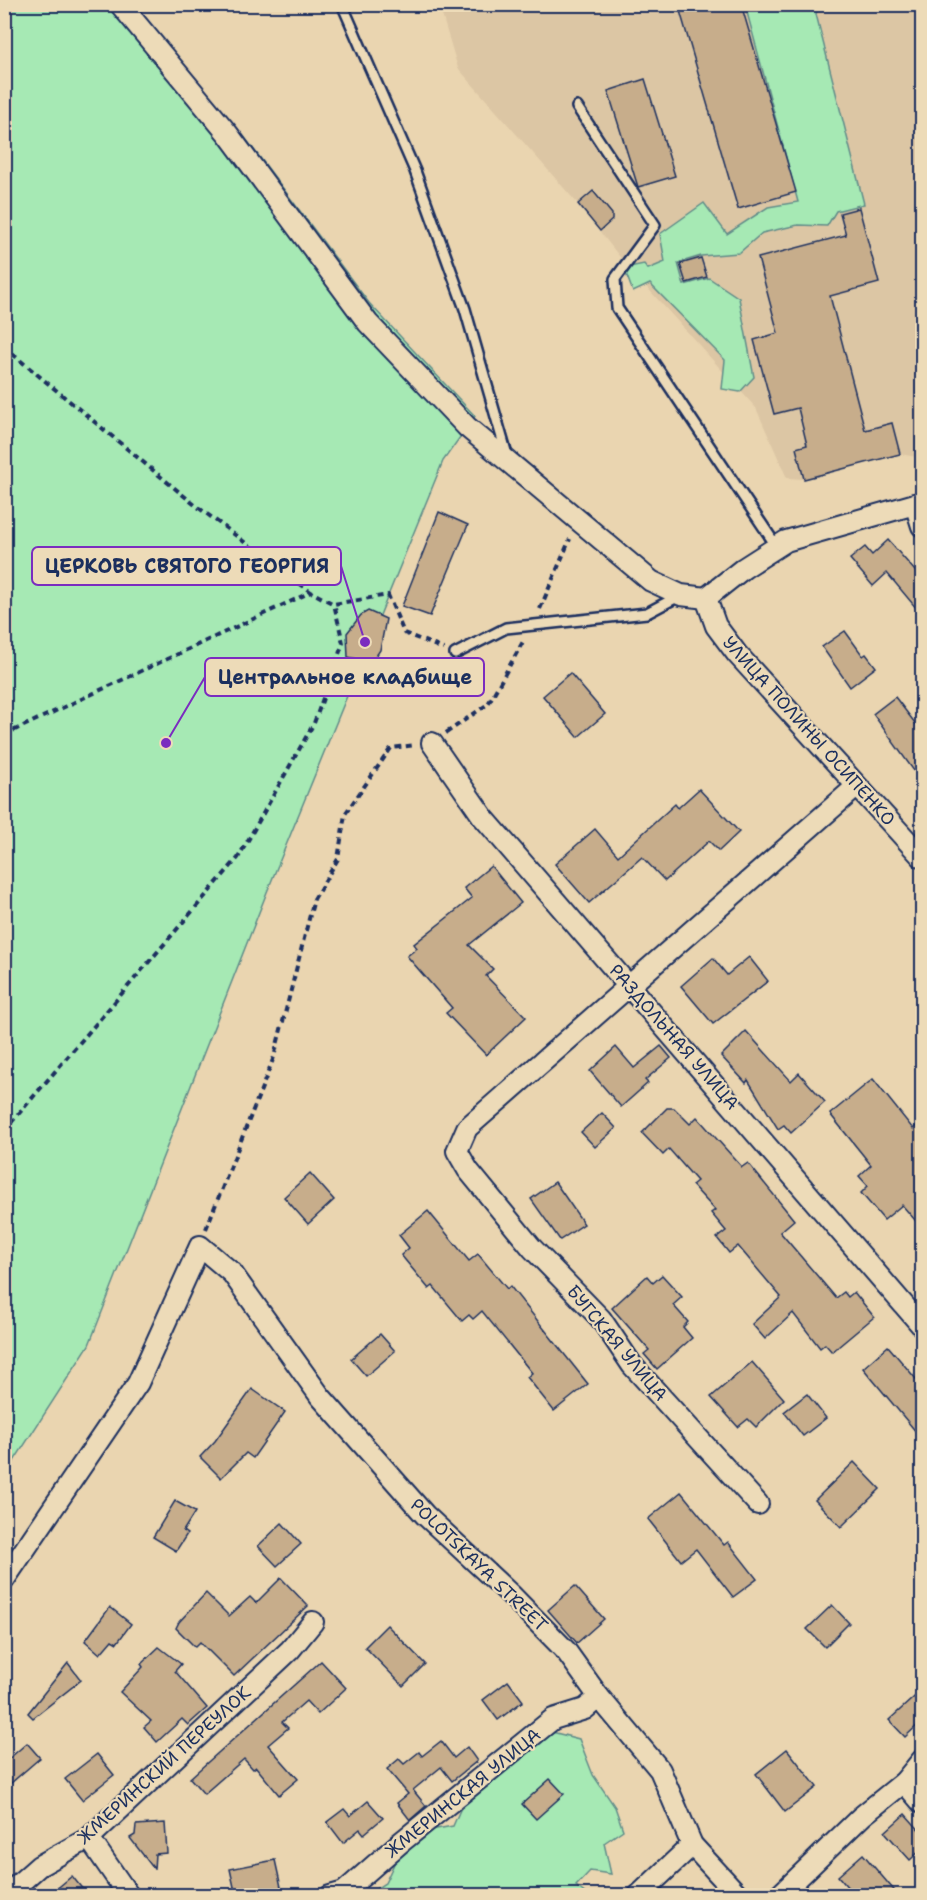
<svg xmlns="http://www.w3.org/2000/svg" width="927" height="1900" font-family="'Shantell Sans',sans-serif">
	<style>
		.built { fill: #dcc6a4 }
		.green { fill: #a6e9b4; stroke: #608c89; stroke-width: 1.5 }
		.building { fill: #c7ad8b; stroke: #1b2f5e; stroke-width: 1.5 }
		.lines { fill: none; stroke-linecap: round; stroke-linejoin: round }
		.lane-casing { stroke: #1b2f5e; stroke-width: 14 }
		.street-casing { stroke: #1b2f5e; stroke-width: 24 }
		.path { stroke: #1b2f5e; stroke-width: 4; stroke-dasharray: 6 4.5; stroke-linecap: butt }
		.lane { stroke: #eddbb8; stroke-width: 9 }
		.street { stroke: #eddbb8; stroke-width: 20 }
		.labels { text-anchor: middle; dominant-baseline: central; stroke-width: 4.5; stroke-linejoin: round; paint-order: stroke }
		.street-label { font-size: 18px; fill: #1b2f5e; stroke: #eddbb8 }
		.leader { fill: none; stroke: #7b2cbf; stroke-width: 2 }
		.callout-dot { fill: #7b2cbf; stroke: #eddbb8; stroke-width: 2 }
		.callout { fill: #eddbb8; stroke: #7b2cbf; stroke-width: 2 }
		.callout-label { font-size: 20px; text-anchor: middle; font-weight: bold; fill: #1b2f5e }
	</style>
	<rect width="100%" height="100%" fill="#ead5b0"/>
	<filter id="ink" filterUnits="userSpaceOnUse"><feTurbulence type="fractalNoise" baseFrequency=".0167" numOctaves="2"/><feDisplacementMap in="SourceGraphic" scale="12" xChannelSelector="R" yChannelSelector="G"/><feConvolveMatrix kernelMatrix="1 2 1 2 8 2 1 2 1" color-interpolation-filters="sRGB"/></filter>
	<g filter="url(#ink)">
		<polygon class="built" points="439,5 922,5 922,458 900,454 804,479 787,478 756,408 623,261 578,204 458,68"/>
		<g class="green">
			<polygon points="5,5 110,5 215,133 243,135 369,303 475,416 443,461 267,892 89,1345 5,1475"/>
			<polygon points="745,5 819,5 816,14 864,204 836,211 827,226 798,225 762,233 739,253 701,256 678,263 684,285 709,278 739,298 754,377 740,392 722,389 725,360 650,284 633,292 624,268 644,264 648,269 665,262 660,234 704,203 727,234 768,207 798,202"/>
			<polygon points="552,1732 579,1739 593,1775 615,1807 623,1830 604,1843 611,1874 590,1871 576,1886 587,1895 365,1896 385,1883 400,1851 425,1831 453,1826 466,1796"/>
		</g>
		<g class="building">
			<polygon points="678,4 741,4 796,192 738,209"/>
			<polygon points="645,79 675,176 638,187 608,91"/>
			<polygon points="593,191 612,214 612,220 600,231 578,204"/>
			<polygon points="859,208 879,283 830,296 865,430 892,423 900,454 804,479 796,448 807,445 798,408 774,414 754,340 778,333 758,258 846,235 840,213"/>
			<polygon points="701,258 707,277 686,283 680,264"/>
			<polygon points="439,512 468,525 430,616 402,606"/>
			<polygon points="888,540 922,579 922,615 887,573 873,586 850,559 865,547 872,555"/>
			<polygon points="368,611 386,619 380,650 372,662 348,657 347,633 361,615"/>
			<polygon points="845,631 863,656 866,654 876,667 850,687 822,647"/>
			<polygon points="570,673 605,714 578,737 543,696"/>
			<polygon points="895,697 922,732 922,782 873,714"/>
			<polygon points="699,789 739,832 719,851 709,841 665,881 642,857 589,903 555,864 595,829 618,856 675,804 678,808"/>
			<polygon points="491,866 521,903 469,945 493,969 486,976 526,1017 486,1055 446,1013 452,1008 407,956 417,948 414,944 472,898 464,888"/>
			<polygon points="749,957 768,981 713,1024 681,986 713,958 727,975"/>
			<polygon points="746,1031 791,1081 799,1073 825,1102 791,1133 784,1125 778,1129 748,1080 746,1083 721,1056"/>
			<polygon points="661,1046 671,1058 645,1080 648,1083 621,1107 590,1071 616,1047 634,1068"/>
			<polygon points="873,1079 913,1129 922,1120 922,1228 902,1205 884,1220 861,1193 868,1186 859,1176 871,1165 830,1114"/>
			<polygon points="667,1108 674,1108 690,1124 697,1117 742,1167 748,1163 794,1220 780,1232 836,1298 844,1292 848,1297 854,1292 874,1317 832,1352 825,1344 820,1348 793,1313 765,1339 752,1324 781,1297 738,1246 729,1253 717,1238 726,1231 711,1213 715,1210 692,1185 697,1181 669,1149 663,1155 642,1133"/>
			<polygon points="602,1113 616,1128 595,1147 581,1132"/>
			<polygon points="310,1173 334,1200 308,1224 284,1197"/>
			<polygon points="555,1182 584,1224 560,1240 531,1199"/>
			<polygon points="428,1211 469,1261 478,1254 507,1289 510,1286 588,1384 554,1411 527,1377 532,1373 482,1311 473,1319 469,1315 462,1321 433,1286 429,1289 401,1255 409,1248 399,1235"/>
			<polygon points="662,1275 682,1297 673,1305 688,1322 683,1327 692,1338 657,1369 644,1354 649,1350 612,1308 647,1276 653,1283"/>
			<polygon points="380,1334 395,1351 366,1376 351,1359"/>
			<polygon points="888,1346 922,1386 922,1439 863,1368"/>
			<polygon points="752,1362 784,1399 756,1427 748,1419 738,1427 711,1397"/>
			<polygon points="252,1389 285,1412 253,1458 246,1453 221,1478 200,1457 215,1441"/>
			<polygon points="807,1394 826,1418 803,1436 784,1412"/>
			<polygon points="854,1462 880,1489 841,1527 815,1500"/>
			<polygon points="681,1492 724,1545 728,1542 757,1579 733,1597 696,1549 681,1561 648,1519"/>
			<polygon points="175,1501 195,1512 183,1531 187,1534 176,1551 153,1537"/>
			<polygon points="282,1523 301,1544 277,1566 258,1546"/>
			<polygon points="281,1578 308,1606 234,1676 200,1642 195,1647 176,1628 179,1622 206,1593 229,1616 250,1597 256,1603"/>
			<polygon points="575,1586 604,1619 577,1643 548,1610"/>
			<polygon points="832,1605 849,1623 825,1647 807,1629"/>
			<polygon points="110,1607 131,1624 117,1643 112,1640 100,1654 85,1641"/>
			<polygon points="387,1625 425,1664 403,1686 365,1647"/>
			<polygon points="159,1647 181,1664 175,1671 207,1708 188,1725 182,1719 157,1742 144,1727 151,1721 120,1692 143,1667 141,1664"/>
			<polygon points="321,1661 346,1688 318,1714 306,1701 282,1722 288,1728 268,1745 298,1779 279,1795 256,1767 253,1769 244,1759 204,1794 190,1778"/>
			<polygon points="68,1663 81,1680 33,1718 28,1713"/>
			<polygon points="508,1681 523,1701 498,1720 483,1700"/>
			<polygon points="922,1690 922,1721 905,1737 889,1720"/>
			<polygon points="441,1741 454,1758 467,1747 477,1761 452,1781 441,1767 413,1790 426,1806 410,1820 397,1803 408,1794 387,1769 399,1759 404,1764 419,1752 422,1756"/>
			<polygon points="27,1743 40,1758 4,1789 4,1763"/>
			<polygon points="787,1749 817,1787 785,1812 756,1774"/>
			<polygon points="97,1754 114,1775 82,1800 65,1779"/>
			<polygon points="550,1779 564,1794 536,1819 522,1804"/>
			<polygon points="368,1801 383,1818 364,1834 360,1829 343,1843 327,1822 344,1809 350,1816"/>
			<polygon points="905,1814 922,1833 922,1849 910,1860 885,1832"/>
			<polygon points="165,1823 167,1853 155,1854 154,1869 130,1838 135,1835 136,1825"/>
			<polygon points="863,1854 899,1896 855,1896 838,1876"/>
			<polygon points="275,1860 283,1896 236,1896 230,1869"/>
			<polygon points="72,1876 88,1896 48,1896"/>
		</g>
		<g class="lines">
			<defs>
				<g id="lane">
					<polyline points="342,4 415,171 465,309 507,455"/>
					<polyline points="577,107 655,225 615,279 617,308 777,547"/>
					<polyline points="455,654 506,628 647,613 679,596"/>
				</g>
				<g id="street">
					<polyline points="120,4 228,134 368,323 467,427 651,581 681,595 706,598"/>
					<polyline points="915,504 922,526"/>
					<polyline points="706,598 716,626 737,654 922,857"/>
					<polyline points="706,598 744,568 786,541 922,502"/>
					<polyline points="432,743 483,817 922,1326"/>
					<polyline points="758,1504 632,1365 601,1319 532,1248 468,1170 457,1151 467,1128 856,787"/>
					<polyline points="4,1580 138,1383 200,1246 232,1273 320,1396 425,1515 510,1594 566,1651 599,1697 660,1770 692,1845 739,1896"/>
					<polyline points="904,1782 922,1803"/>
					<polyline points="89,1838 129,1896"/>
					<polyline points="5,1896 39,1866 89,1838 290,1650 313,1622"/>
					<polyline points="330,1896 344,1892 400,1843 553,1719 585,1709 599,1697"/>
					<polyline points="638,1896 692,1845"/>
					<polyline points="779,1896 862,1816 904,1782 922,1760"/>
				</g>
			</defs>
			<use href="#lane" class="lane-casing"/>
			<use href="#street" class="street-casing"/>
			<g class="path">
				<polyline points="4,347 195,505 311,592 334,604 388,595 404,633 444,649"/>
				<polyline points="540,609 570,539"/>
				<polyline points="446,733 488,704 524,640"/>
				<polyline points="4,735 311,592"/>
				<polyline points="4,1131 238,858 314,723 343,643 334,604"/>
				<polyline points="206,1229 274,1057 314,899 338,859 345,814 391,748 415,745"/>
			</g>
			<use href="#lane" class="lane"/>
			<use href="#street" class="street"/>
		</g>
	</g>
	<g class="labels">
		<g class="street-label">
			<text transform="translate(809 731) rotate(48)">УЛИЦА ПОЛИНЫ ОСИПЕНКО</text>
			<text transform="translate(674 1037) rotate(49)">РАЗДОЛЬНАЯ УЛИЦА</text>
			<text transform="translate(617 1343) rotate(50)">БУГСКАЯ УЛИЦА</text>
			<text transform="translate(479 1565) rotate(44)">POLOTSKAYA STREET</text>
			<text transform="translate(164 1765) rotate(-42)">ЖМЕРИНСКИЙ ПЕРЕУЛОК</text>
			<text transform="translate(463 1793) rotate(-39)">ЖМЕРИНСКАЯ УЛИЦА</text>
		</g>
	</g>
	<path class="leader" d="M365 642L341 566M166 743L205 677"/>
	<g class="callout-dot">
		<circle cx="365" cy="642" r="6"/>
		<circle cx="166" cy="743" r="6"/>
	</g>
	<g class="callout">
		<rect x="32" y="547" width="309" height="38" rx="6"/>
		<rect x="205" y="658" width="279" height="38" rx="6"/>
	</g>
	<g class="callout-label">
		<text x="187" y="573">ЦЕРКОВЬ СВЯТОГО ГЕОРГИЯ</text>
		<text x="345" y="684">Центральное кладбище</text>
	</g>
	<rect width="927" height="1900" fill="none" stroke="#eddbb8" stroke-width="24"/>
	<rect x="12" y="12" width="903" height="1876" fill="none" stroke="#1b2f5e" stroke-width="2" filter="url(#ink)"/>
</svg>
